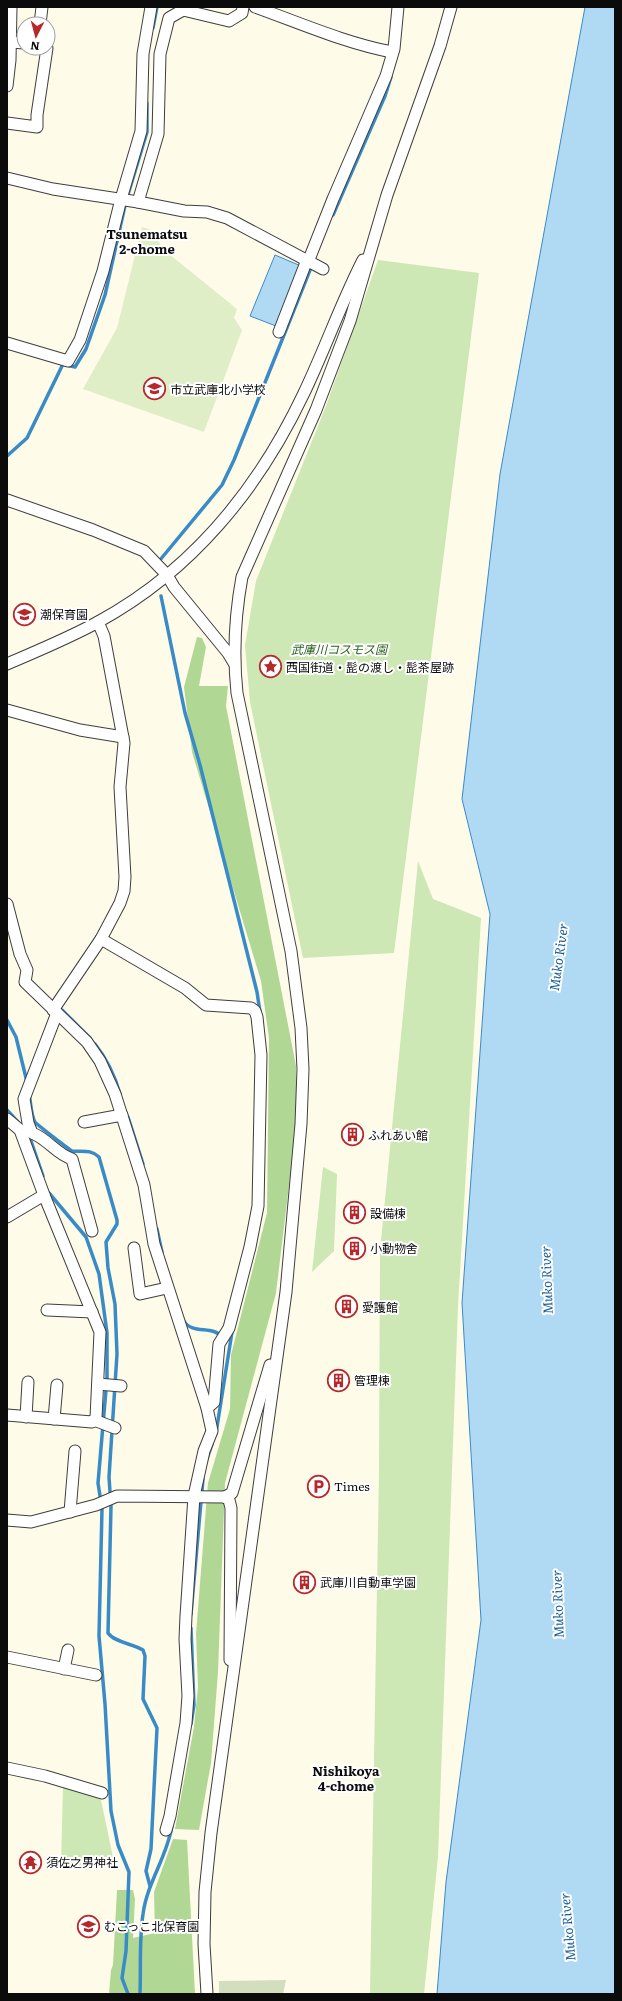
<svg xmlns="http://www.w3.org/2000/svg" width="622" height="2001" font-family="Literata,'Noto Sans JP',serif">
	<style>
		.green { fill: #cde7b5 }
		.forest { fill: #b1d795 }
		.cemetery { fill: #d2debd }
		.pitch { fill: #dfeec6 }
		.water { fill: #b0d9f4; stroke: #398bc8 }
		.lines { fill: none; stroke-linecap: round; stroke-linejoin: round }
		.stream { stroke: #398bc8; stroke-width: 3.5 }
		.minor-casing { stroke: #3e3e3e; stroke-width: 13 }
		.minor { stroke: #fff; stroke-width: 11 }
		.labels { text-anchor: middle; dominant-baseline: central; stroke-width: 4; stroke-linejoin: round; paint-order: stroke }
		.poi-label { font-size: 12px; fill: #0b0b0b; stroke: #fff; text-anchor: start }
		.park-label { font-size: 12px; font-style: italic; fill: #2a601e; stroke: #fff }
		.neighbourhood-label { font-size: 13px; font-weight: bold; fill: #0b0b0b; stroke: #fff }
		.water-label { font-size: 13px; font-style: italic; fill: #195d98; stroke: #fff }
	</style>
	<rect width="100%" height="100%" fill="#fefbe9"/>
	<g class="green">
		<polygon points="378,260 479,273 394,953 303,958 250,702 245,645 256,581 326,406"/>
		<polygon points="418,861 433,899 481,918 458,1306 438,1857 424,1994 370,1994 379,1471 380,1251"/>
		<polygon points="323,1167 337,1174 334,1251 312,1272"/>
		<polygon points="63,1787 82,1791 101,1800 115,1867 61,1865"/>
	</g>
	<g class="forest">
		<polygon points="197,637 202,638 206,647 199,686 228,686 226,706 296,1066 297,1119 276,1293 225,1483 218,1672 211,1763 199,1830 175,1829 194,1727 198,1687 196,1634 208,1483 230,1409 231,1355 267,1213 269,1038 261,981 192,752 184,687"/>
		<polygon points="173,1839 187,1840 195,1994 109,1994 111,1970 113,1965 117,1890 133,1890 135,1899 133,1938 155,1933 154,1892"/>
	</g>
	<polygon class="cemetery" points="286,1980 283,1994 219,1994 219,1981"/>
	<polygon class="pitch" points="142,227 151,230 164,250 237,309 234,318 242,330 204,432 83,389 117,328"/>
	<g class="water">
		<polygon points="585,7 615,7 615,1994 437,1994 446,1882 481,1620 462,1303 490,914 462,799 500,474"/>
		<polygon points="275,255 301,266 276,326 250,316"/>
	</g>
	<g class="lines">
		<g class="stream">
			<polyline points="153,28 157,7"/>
			<polyline points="333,215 385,96 391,77"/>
			<polyline points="7,456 27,438 63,364 75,367 86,349 105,295 126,201 147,132 147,103"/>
			<polyline points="160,560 222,485 234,460 312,265"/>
			<polyline points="161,596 185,713 200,765 257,992 260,1012"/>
			<polyline points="62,1010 90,1038"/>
			<polyline points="7,1020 16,1037 27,1082"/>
			<path d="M95 1044C107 1059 115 1076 120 1094"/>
			<path d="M29 1094C31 1103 31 1115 35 1122 36 1124 70 1150 72 1151 82 1152 91 1149 99 1157L117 1220V1224L106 1242 108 1268 115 1304 117 1354 109 1477 111 1506 108 1633C114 1642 133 1644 143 1650L145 1656 143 1699 157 1728 151 1849 146 1871 150 1886"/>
			<polyline points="7,1110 18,1122"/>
			<polyline points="128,1117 143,1164"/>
			<polyline points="26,1134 31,1141 43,1176"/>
			<polyline points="49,1193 86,1237 99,1274 107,1333 107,1378 98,1483 102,1509 99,1636 105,1704 111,1811 118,1845 129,1872 126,1951 122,1978 128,1994"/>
			<polyline points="157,1229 162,1252"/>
			<path d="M184 1321C192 1335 213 1325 222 1337"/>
			<polyline points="216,1433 232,1332"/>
			<polyline points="207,1459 212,1444"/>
			<polyline points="191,1614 203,1479"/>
			<polyline points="191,1628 194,1705 191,1724"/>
			<path d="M140 1994C141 1968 139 1940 143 1914 147 1883 167 1857 172 1826"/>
		</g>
		<defs>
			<g id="minor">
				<path d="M255 7C300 23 345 43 392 52"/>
				<polyline points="40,24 42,7"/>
				<polyline points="11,42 24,43"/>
				<polyline points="7,86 10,60 11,7"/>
				<polyline points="7,123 37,127 37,115 47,48"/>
				<polyline points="7,178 53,189 138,202 184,211 207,212 227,218 323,269"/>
				<polyline points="138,202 158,134 160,54 169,18 183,10 229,21 242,13 243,7"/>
				<polyline points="279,332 305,265 308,262 333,199 386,76 394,49 398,7"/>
				<polyline points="7,343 68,361 80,340 103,271 121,199 141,131 143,54 151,7"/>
				<polyline points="7,500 93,530 144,551 167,575 174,587 228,653 234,663"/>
				<path d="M7 664C37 651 69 638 98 622 192 571 259 488 304 393 325 349 341 303 363 260"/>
				<polyline points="7,710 80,730 123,737"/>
				<polyline points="7,904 20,954 27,970 25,982 87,1042 100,1061 115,1094 144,1185 154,1244 207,1408 212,1431 204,1451 194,1496 186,1616 185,1639 188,1696 186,1723 170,1816 166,1830"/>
				<polyline points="101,939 185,988 206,1005 251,1008 255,1011 257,1017 261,1055 258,1206 250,1247 229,1328 219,1344 214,1402 207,1408"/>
				<polyline points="53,1010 101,939 120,903 124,891 125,877 120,787 124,743 104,636 98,622"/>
				<path d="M57 1013 24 1099 28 1123 32 1133C48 1139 56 1154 72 1159L92 1231"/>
				<polyline points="7,1119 20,1130 44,1195 7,1217"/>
				<polyline points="84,1122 122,1115"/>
				<polyline points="134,1248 140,1294 167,1288"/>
				<polyline points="47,1310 92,1312"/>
				<polyline points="98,1384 121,1386"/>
				<polyline points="7,1415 92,1422 96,1418 100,1332 44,1195"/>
				<polyline points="26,1417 28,1382"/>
				<polyline points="54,1419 57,1385"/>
				<polyline points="94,1420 115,1428"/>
				<polyline points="70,1512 75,1451"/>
				<polyline points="7,1520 31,1522 96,1505 117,1496 225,1497"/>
				<polyline points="7,1657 96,1675"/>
				<polyline points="230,1660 231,1508 229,1500 225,1497 232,1493 270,1365"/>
				<polyline points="64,1669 68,1650"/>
				<polyline points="7,1768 45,1776 102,1793"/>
				<path d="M207 1994 204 1944 205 1892 211 1833 286 1292 301 1124 303 1069 301 1028 291 951 237 693C233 655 235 615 242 577L316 410 350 321 387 195 440 46 451 7"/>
			</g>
		</defs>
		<use href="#minor" class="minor-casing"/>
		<use href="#minor" class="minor"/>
	</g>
	<defs>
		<symbol id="school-ring" viewBox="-11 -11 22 22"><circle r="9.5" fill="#fff" stroke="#b6282b" stroke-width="1.5"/><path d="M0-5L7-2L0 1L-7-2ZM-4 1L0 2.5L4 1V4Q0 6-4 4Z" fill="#b6282b"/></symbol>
		<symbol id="sight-ring" viewBox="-11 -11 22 22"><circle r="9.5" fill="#fff" stroke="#b6282b" stroke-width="1.5"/><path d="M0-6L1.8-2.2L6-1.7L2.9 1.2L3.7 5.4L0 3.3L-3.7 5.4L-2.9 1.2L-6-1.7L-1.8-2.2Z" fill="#b6282b"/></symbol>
		<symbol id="building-ring" viewBox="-11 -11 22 22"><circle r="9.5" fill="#fff" stroke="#b6282b" stroke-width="1.5"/><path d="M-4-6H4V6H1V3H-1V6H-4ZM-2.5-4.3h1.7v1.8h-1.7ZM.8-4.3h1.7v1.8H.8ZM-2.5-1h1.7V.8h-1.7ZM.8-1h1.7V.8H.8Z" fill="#b6282b"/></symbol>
		<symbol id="parking-ring" viewBox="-11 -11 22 22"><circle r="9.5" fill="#fff" stroke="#b6282b" stroke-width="1.5"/><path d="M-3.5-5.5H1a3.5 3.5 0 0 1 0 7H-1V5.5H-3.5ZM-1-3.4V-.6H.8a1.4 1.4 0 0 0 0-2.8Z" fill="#b6282b"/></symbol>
		<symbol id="temple-ring" viewBox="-11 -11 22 22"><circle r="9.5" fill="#fff" stroke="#b6282b" stroke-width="1.5"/><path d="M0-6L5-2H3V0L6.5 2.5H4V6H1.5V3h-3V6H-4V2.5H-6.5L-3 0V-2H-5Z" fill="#b6282b"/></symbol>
	</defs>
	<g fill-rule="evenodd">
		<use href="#school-ring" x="142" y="376" width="25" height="25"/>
		<use href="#school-ring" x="12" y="602" width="25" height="25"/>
		<use href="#sight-ring" x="258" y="654" width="25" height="25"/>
		<use href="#building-ring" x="340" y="1122" width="25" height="25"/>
		<use href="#building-ring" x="342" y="1200" width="25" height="25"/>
		<use href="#building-ring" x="342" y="1236" width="25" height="25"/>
		<use href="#building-ring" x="334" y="1294" width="25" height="25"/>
		<use href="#building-ring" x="326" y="1368" width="25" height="25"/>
		<use href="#parking-ring" x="306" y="1474" width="25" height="25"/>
		<use href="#building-ring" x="292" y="1570" width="25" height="25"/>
		<use href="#temple-ring" x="18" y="1850" width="25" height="25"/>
		<use href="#school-ring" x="76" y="1914" width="25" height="25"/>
	</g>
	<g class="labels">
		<g class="poi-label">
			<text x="170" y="389">市立武庫北小学校</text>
			<text x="40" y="614">潮保育園</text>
			<text x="286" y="667">西国街道・髭の渡し・髭茶屋跡</text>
			<text x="368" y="1135">ふれあい館</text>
			<text x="370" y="1213">設備棟</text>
			<text x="370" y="1248">小動物舍</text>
			<text x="362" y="1307">愛護館</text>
			<text x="354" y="1380">管理棟</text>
			<text x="334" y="1486">Times</text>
			<text x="320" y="1582">武庫川自動車学園</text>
			<text x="46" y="1862">須佐之男神社</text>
			<text x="104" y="1926">むこっこ北保育園</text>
		</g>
		<g class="park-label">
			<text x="339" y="649">武庫川コスモス園</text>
		</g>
		<g class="neighbourhood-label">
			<text x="147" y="233">Tsunematsu<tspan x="147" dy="15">2-chome</tspan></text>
			<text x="346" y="1770">Nishikoya<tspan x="346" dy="15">4-chome</tspan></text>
		</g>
		<g class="water-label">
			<text transform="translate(558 957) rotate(-82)">Muko River</text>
			<text transform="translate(546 1280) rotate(-92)">Muko River</text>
			<text transform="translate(557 1604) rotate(-92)">Muko River</text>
			<text transform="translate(567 1927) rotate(-95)">Muko River</text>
		</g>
	</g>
	<rect width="622" height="2001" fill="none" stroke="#0b0b0b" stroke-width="16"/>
	<g transform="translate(36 36) rotate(186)"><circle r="19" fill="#ffffff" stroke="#9d9d9d"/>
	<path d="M0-3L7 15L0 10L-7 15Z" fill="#b6282b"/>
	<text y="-6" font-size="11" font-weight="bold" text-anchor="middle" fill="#0b0b0b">N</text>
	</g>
</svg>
